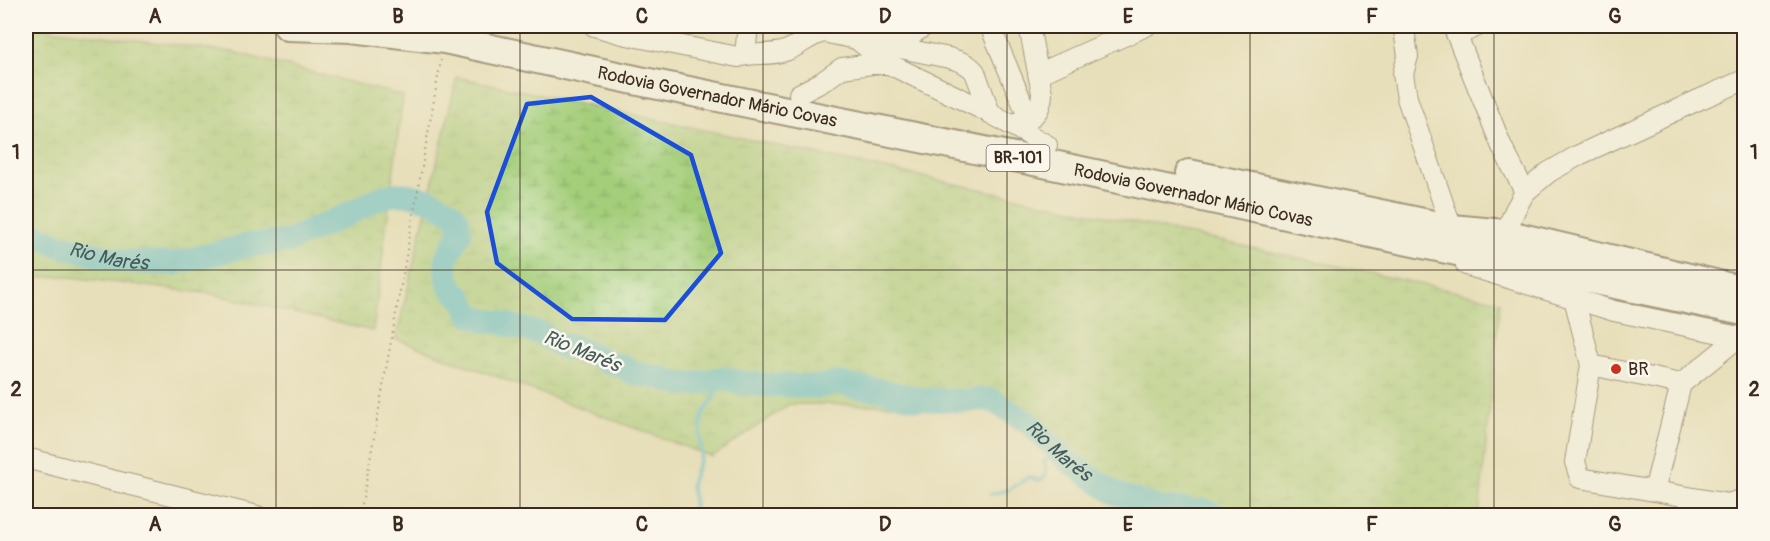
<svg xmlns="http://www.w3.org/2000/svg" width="1770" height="541" font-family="Pangolin,sans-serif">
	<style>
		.wetland { fill: url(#wetland-marsh); stroke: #707c4c; stroke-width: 1.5 }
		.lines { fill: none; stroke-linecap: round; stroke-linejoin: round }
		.stream { stroke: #53bcd0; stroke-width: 4 }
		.river { stroke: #53bcd0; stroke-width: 24 }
		.minor-casing { stroke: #554535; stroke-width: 22 }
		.highway-casing { stroke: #554535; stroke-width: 32 }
		.path { stroke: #554535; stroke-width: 2; stroke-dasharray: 1.5 4.5; stroke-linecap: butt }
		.minor { stroke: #fff; stroke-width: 20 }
		.highway { stroke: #fff; stroke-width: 28 }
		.marked { fill: none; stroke: #1d4ed8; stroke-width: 4.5; stroke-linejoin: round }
		.grid { fill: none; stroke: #3b2a1e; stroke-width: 1.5; stroke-opacity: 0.55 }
		.poi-dot { fill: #c8321e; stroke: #fbf7ec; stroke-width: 2 }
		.labels { text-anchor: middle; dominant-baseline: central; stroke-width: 5; stroke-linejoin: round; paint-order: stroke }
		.shield { fill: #fbf7ec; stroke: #75685c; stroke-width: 1.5 }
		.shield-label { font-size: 16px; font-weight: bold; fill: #3b2a1e }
		.street-label { font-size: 18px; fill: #3b2a1e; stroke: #fbf7ec }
		.poi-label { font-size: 18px; fill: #3b2a1e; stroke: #fbf7ec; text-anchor: start }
		.water-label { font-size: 20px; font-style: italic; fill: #435d5c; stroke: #fbf7ec }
		.neatline { fill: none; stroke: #3b2a1e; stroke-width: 2 }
		.grid-label { font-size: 20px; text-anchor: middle; font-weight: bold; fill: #3b2a1e }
	</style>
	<defs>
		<pattern id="wetland-marsh" width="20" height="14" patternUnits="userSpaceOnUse" patternTransform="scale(1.5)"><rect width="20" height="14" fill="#a4ce7a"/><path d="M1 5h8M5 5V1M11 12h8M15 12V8" fill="none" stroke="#8eb169"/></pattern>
	</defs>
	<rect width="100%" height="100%" fill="#fbf7ec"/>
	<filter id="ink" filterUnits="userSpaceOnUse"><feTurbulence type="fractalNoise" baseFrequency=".0167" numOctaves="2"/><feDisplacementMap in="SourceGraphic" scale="12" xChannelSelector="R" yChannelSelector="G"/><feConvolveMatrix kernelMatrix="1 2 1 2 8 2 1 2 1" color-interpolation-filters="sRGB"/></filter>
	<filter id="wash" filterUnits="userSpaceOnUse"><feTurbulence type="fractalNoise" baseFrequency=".008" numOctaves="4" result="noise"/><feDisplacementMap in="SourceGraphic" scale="24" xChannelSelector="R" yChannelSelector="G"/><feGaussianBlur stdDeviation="1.35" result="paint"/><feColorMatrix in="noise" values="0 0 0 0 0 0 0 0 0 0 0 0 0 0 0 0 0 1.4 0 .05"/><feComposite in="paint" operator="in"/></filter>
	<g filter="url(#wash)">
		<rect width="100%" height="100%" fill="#e7dfba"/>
		<g class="wetland">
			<polygon points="26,26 233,52 403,96 373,331 212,294 62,276 26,279"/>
			<polygon points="457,77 1500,301 1479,515 1151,515 989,406 790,404 712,457 396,339"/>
		</g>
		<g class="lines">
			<g class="stream">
				<polyline points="991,494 1008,490 1029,477 1039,480 1045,477 1046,469 1044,462 1055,449"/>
				<polyline points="695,516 691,484 702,453 700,438 702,415 715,396 716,389 712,381"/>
			</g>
			<path class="river" id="s1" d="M26 231 58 245 121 261 172 264 250 245 286 242 347 215 379 198 395 194 411 195 432 201 451 212 458 220 460 233 447 257 446 271 450 287 462 298 470 314 486 321 497 322 542 334 561 346 566 348 572 346 597 356 607 363 624 366 629 371 637 374 661 378 678 384H694L717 379H728L741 383 767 385H780L818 387 840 383 854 387 880 390 918 399 969 401 982 399 994 401 1031 425 1068 461 1114 493 1160 509H1184L1190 512 1203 510 1218 516"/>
		</g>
	</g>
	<g filter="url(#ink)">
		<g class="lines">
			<defs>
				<g id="minor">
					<path d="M594 26 622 34 738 57C753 52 770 56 785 51 800 46 808 36 823 32L949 58C959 61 968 63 975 72L990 113"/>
					<polyline points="990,26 1029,119"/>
					<polyline points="1453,26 1502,147 1525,192 1515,210 1505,234"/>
					<polyline points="1404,30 1408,56 1403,74 1407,98 1452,229"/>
					<polyline points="1457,35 1478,26"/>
					<polyline points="860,42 889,64 990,113 1047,145"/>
					<polyline points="895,47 924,26"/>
					<polyline points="745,54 748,26"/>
					<polyline points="1038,74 1146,26"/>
					<polyline points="799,94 822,82 842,68 872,64 889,64"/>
					<path d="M1009 124C1029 121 1041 116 1042 93L1029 26"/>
					<polyline points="1525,192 1549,172 1579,155 1696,101 1744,80"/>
					<polyline points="1466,265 1614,311 1744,338"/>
					<polyline points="1574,298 1591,365 1575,462 1580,478 1728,504 1744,499"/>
					<polyline points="1591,365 1681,384"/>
					<polyline points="26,458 91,475 257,516"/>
					<polyline points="1654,491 1681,384 1739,337"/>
				</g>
				<g id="highway">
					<path id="s2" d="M288 26 352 28 445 39 644 82 1039 162 1366 232 1744 311"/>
					<polyline points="1189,174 1452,229 1505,234 1744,291"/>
				</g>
			</defs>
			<use href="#minor" class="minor-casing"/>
			<use href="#highway" class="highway-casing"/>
			<polyline class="path" points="360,516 441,60"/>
			<use href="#minor" class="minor"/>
			<use href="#highway" class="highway"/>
		</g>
	</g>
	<path d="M0 0H1770V541H0ZM591 97 691 155 721 253 665 320 572 319 497 263 487 212 527 104Z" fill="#e7dfba" fill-opacity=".55" fill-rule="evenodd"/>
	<path class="marked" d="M591 97 691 155 721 253 665 320 572 319 497 263 487 212 527 104Z"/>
	<path class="grid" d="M276 26V516M520 26V516M763 26V516M1007 26V516M1250 26V516M1494 26V516M26 270H1744"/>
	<circle class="poi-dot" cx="1616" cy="369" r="6"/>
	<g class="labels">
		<rect class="shield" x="986.5" y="145" width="63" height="26" rx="4.5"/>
		<g class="shield-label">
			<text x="1018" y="158">BR-101</text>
		</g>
		<g class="street-label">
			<text stroke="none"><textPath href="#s2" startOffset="436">Rodovia Governador Mário Covas</textPath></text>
			<text stroke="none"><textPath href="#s2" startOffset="922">Rodovia Governador Mário Covas</textPath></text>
		</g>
		<g class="poi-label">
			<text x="1628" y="369">BR</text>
		</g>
		<g class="water-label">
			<text stroke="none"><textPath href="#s1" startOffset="87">Rio Marés</textPath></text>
			<text transform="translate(582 351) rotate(22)">Rio Marés</text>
			<text stroke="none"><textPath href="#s1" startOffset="1188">Rio Marés</textPath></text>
		</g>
	</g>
	<rect width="1770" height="541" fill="none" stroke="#fbf7ec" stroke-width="66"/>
	<rect x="33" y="33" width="1704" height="475" class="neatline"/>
	<g class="grid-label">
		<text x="155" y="23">A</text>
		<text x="398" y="23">B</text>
		<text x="642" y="23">C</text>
		<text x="885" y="23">D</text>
		<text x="1128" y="23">E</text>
		<text x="1372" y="23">F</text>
		<text x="1615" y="23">G</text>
		<text x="16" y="159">1</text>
		<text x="1754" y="159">1</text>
		<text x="16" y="396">2</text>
		<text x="1754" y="396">2</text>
		<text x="155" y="531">A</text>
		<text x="398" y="531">B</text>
		<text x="642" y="531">C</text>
		<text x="885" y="531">D</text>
		<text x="1128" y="531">E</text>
		<text x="1372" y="531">F</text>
		<text x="1615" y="531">G</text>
	</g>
</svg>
